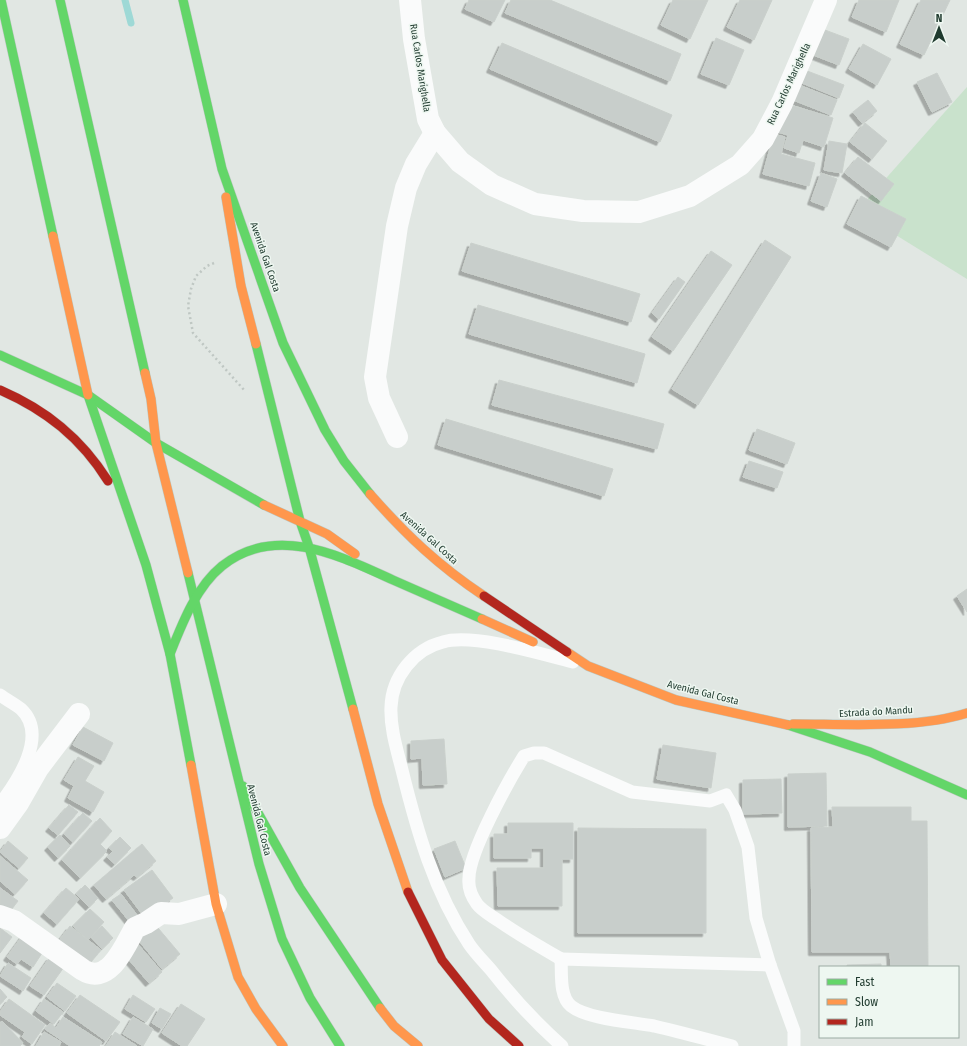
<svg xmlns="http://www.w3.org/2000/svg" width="967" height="1046" font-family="'Fira Sans Condensed',sans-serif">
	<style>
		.green { fill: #c9e2cc }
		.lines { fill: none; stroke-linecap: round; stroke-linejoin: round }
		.stream { stroke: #9ed9d6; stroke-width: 7 }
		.building { fill: #c8cecb; stroke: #cad0cc; filter: url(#shadow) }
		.fast-casing { stroke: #bcc7c1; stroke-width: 10 }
		.slow-casing { stroke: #bcc7c1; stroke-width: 10 }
		.jam-casing { stroke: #bcc7c1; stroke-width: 10 }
		.path { stroke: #bfc7c3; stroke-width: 2.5; stroke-dasharray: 2 3; stroke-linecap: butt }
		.lane { stroke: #fafbfb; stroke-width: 13 }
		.street { stroke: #fafbfb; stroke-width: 22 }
		.fast { stroke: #63d668; stroke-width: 9 }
		.slow { stroke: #ff974d; stroke-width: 9 }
		.jam { stroke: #b3261e; stroke-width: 9 }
		.labels { text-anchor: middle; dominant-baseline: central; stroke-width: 3; stroke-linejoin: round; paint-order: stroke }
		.street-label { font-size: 10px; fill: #1f3a2e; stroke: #eef7f1 }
	</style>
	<defs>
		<filter id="shadow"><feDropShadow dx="-3.5" dy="3.5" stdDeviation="0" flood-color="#0004"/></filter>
	</defs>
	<rect width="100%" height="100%" fill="#e1e7e3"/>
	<polygon class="green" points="967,87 967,279 857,211"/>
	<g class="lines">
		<polyline class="stream" points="125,0 131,23"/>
	</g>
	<g class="building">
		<polygon points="469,0 505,0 494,22 465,9"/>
		<polygon points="511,0 550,0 681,54 670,81 505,13"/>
		<polygon points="673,0 708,0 690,39 661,25"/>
		<polygon points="740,0 772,0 754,40 727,27"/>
		<polygon points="859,0 899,0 886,32 852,17"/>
		<polygon points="921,0 950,0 924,55 900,44"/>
		<polygon points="817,27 849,39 839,65 808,53"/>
		<polygon points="716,38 744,50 729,85 701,74"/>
		<polygon points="502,43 672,115 660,142 490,69"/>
		<polygon points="863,44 891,59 877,85 849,69"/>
		<polygon points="802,69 844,85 839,98 797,81"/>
		<polygon points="937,73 952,102 932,112 917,82"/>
		<polygon points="794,83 837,100 831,115 788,98"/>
		<polygon points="868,100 877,111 862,123 853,112"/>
		<polygon points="784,103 833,118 824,147 803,140 799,153 784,148 788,135 774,131"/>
		<polygon points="865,123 887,141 872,159 850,142"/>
		<polygon points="774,134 785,137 781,154 815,163 809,186 763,174"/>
		<polygon points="829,141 847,144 842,173 824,170"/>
		<polygon points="858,157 894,184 881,201 845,173"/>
		<polygon points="821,173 837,179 827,207 811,201"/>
		<polygon points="861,196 906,219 891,247 847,224"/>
		<polygon points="765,240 791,257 698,405 672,389"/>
		<polygon points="471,243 640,294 631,322 462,271"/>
		<polygon points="711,251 732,265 673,351 652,337"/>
		<polygon points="678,277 685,282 659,319 652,313"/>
		<polygon points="478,305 645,354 637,383 469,334"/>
		<polygon points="499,380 664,424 657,449 492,405"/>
		<polygon points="446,419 613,469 604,496 438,445"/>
		<polygon points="757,429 795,443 787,464 749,450"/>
		<polygon points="749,461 783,472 777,488 743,477"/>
		<polygon points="967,589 967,612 957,596"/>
		<polygon points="83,727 113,743 104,761 73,745"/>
		<polygon points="444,739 447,784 423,785 422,758 411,759 411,741"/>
		<polygon points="663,745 716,753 711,788 657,779"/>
		<polygon points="78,757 94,766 85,781 104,792 93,812 68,798 74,786 64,780"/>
		<polygon points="826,773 827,826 788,827 788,774"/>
		<polygon points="781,779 782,813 743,814 743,780"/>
		<polygon points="69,805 78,812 58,835 49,828"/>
		<polygon points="832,807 911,807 911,821 927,821 928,967 891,967 890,952 812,952 811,828 833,827"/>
		<polygon points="83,813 92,821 73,842 64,834"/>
		<polygon points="100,818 112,831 100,844 107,851 80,878 62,860"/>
		<polygon points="508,823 573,823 573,859 562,859 562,906 498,906 497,868 544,868 544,848 531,848 531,858 494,858 494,834 508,834"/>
		<polygon points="578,828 706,829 706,933 578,933"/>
		<polygon points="60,835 70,846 58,858 48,847"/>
		<polygon points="120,837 131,848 115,864 107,857 113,851 109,848"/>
		<polygon points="8,841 28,858 19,868 0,852"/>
		<polygon points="455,841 466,868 445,877 434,849"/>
		<polygon points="142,844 156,861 137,877 134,875 106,899 94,885"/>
		<polygon points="0,856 28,880 15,894 0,881"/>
		<polygon points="152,870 173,898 145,918 124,890"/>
		<polygon points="85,885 98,898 89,907 76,894"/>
		<polygon points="0,888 18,901 8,914 0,908"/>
		<polygon points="66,888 79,899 57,924 44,913"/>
		<polygon points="121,894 137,915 129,921 112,900"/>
		<polygon points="90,909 104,922 88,940 73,926"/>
		<polygon points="153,922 180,954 162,969 135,936"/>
		<polygon points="70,926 101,950 85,969 55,946"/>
		<polygon points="102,926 113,938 102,949 91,937"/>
		<polygon points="0,928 12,937 0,953"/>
		<polygon points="23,935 44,950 33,967 21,959 17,964 7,957"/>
		<polygon points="136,942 162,972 149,983 123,953"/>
		<polygon points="50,957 64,967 44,995 30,986"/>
		<polygon points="8,963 31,978 23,991 0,976"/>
		<polygon points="881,964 881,967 847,967 847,965"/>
		<polygon points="57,983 76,996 65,1011 47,997"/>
		<polygon points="0,989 7,997 0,1004"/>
		<polygon points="80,995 120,1022 106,1041 67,1013"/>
		<polygon points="133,995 155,1009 146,1022 125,1009"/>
		<polygon points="9,999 45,1025 32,1044 22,1037 25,1032 0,1015 0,1012"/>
		<polygon points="44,999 63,1012 54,1024 36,1011"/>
		<polygon points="181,1004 205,1019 187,1046 182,1046 162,1033"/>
		<polygon points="160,1008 171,1014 162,1029 152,1023"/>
		<polygon points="63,1017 102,1042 99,1046 70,1046 45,1029 50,1023 56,1028"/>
		<polygon points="133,1017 153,1029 143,1046 123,1034"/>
		<polygon points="2,1021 23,1043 20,1046 0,1046 0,1023"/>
		<polygon points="44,1032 61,1042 59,1046 36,1046"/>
		<polygon points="115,1032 137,1046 106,1046"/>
	</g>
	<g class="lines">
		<defs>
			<g id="fast">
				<polyline points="1,0 53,236"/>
				<polyline points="60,0 145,373"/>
				<polyline points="183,0 222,169 283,343 325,430 344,461 370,494"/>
				<polyline points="256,344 300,521 309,547 353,709"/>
				<polyline points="0,355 88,395 156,443 264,505"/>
				<polyline points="88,395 146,565 170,654 191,765"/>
				<polyline points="188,573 259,864 282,939 310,998 340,1046"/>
				<path d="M170 654C182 624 196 587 222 566 276 523 340 556 393 580 423 593 453 606 482 619"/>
				<polyline points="788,725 870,752 967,795"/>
				<polyline points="243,786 300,888 380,1008"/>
			</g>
			<g id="slow">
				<polyline points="226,197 241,286 256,344"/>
				<polyline points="53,236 88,395"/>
				<polyline points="145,373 151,399 156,443 188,573"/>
				<path d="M370 494C406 535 439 566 484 596"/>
				<polyline points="264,505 327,534 355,554"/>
				<polyline points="482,619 533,642"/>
				<polyline points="567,652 588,666 676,700 788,725"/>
				<polyline points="353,709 378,804 408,892"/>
				<path d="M793 724C846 724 917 729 967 713"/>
				<polyline points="191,765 216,904 238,977 256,1009 283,1046"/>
				<polyline points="380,1008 394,1026 418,1046"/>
			</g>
			<g id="jam">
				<path d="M0 390C46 410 81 438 108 481"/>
				<polyline points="484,596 567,652"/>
				<polyline points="408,892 442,960 489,1019 519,1046"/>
			</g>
		</defs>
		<use href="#fast" class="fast-casing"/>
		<use href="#slow" class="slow-casing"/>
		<use href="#jam" class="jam-casing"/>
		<polyline class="path" points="214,263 207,266 196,276 191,289 188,306 193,333 245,391"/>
		<g class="lane">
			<path d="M0 695C7 700 15 704 21 709 49 735 17 782 0 804"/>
			<path d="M561 959C540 947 519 935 499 921 492 916 482 911 477 904 472 897 468 887 469 878 469 852 509 780 524 756L534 753H544L632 792 710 801 726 795 735 810 748 847 756 918 770 965 794 1031V1046"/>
			<path d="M562 1046C536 1023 513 998 491 970 484 962 475 953 469 944 434 891 417 831 402 770 397 750 390 728 391 707 392 677 414 649 443 642 472 633 542 654 573 662"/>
			<path d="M732 1046C706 1039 680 1032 654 1026 633 1022 587 1019 571 1006 559 996 562 973 561 959L770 965"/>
		</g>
		<g class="street">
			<polyline points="410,0 414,39 428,119 435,133 460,162 492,185 535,204 583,211 639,212 690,196 740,165 763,139 782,103 826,0"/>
			<polyline points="397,437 379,398 375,377 397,226 406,188 416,164 435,133"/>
			<polyline points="0,828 18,803 38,768 79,714"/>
			<path d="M0 916 14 921 83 970C109 986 125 946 135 928L146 923 161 913 179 914 216 904"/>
		</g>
		<use href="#fast" class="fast"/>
		<use href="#slow" class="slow"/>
		<use href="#jam" class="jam"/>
	</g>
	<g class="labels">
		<g class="street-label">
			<text transform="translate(420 68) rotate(81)">Rua Carlos Marighella</text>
			<text transform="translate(789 84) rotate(-65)">Rua Carlos Marighella</text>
			<text transform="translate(265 257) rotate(71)">Avenida Gal Costa</text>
			<text transform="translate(429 538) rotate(42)">Avenida Gal Costa</text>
			<text transform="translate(703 693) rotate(14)">Avenida Gal Costa</text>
			<text transform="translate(876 712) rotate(-3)">Estrada do Mandu</text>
			<text transform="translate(259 820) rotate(76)">Avenida Gal Costa</text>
		</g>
	</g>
	<rect x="819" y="966" width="140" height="72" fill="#eef7f1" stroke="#9baba3"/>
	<rect x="827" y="979" width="20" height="6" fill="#63d668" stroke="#9baba3"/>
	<text x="855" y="986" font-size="12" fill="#1f3a2e">Fast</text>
	<rect x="827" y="999" width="20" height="6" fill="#ff974d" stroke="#9baba3"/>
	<text x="855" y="1006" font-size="12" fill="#1f3a2e">Slow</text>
	<rect x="827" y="1019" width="20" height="6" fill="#b3261e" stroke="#9baba3"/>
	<text x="855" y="1026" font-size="12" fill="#1f3a2e">Jam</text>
	<g transform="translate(939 28)" stroke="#eef7f1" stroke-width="3" paint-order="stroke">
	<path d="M0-3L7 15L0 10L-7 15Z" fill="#1f3a2e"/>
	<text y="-6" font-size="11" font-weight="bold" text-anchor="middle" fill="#1f3a2e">N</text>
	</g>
</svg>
